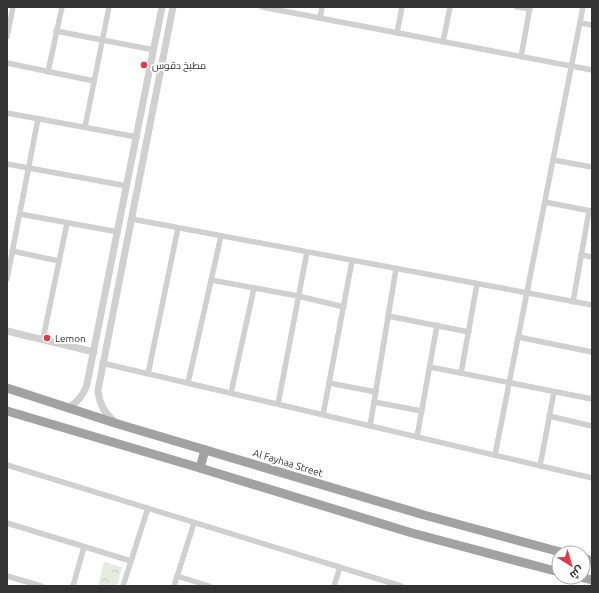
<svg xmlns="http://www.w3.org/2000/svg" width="599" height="593" font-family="Ubuntu,Cairo,sans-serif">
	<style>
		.park { fill: url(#park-crowns) }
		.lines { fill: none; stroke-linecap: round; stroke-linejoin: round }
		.minor { stroke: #d0d0d0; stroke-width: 5.5 }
		.tertiary { stroke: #d0d0d0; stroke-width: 7 }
		.trunk { stroke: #a2a2a2; stroke-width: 9 }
		.poi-dot { fill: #e63946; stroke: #fff; stroke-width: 1.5 }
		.labels { text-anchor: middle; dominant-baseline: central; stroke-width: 4; stroke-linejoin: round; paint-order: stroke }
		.poi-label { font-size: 10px; fill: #333; stroke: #fff; text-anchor: start }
		.street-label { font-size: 10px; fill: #333; stroke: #fff }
	</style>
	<defs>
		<pattern id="park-crowns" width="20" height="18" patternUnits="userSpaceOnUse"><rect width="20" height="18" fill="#e6ecdf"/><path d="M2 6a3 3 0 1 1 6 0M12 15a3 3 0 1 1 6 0" fill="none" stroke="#c6cbc0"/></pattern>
	</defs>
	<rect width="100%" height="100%" fill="#fff"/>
	<polygon class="park" points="104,562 122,567 117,586 98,586"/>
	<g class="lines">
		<g class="minor">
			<polyline points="262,7 592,70"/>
			<polyline points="517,7 530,9"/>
			<polyline points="320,18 322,7"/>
			<polyline points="580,23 592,25"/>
			<polyline points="56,31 154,50"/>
			<polyline points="397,33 402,7"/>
			<polyline points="7,37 13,7"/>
			<polyline points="443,42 450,7"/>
			<polyline points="521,57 530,7"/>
			<polyline points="7,63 94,81"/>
			<polyline points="48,72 62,7"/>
			<polyline points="7,113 137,137"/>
			<polyline points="85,127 109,7"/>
			<polyline points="553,160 592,167"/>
			<polyline points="7,164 127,186"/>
			<polyline points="545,202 591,211"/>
			<polyline points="20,214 118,232"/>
			<polyline points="132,219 592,305"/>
			<polyline points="12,251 59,261"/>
			<polyline points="581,255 592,257"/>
			<polyline points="7,279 38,119"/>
			<polyline points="211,280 298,296 344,307"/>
			<polyline points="573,302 589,211"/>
			<polyline points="388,316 469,332"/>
			<polyline points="518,337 592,352"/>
			<polyline points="43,339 67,223"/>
			<polyline points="102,363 592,478"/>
			<polyline points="430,367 592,399"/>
			<polyline points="461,373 477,284"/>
			<polyline points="148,374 178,228"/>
			<polyline points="188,383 221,236"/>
			<polyline points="329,383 376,392"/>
			<polyline points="231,393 254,288"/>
			<polyline points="374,402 422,411"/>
			<polyline points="278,404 307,252"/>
			<polyline points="323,415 352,261"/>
			<polyline points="549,416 592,426"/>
			<polyline points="370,426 396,269"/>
			<polyline points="417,437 437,325"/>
			<polyline points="495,455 583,7"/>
			<polyline points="7,465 401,586"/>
			<polyline points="540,466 554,392"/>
			<polyline points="7,523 131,561"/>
			<polyline points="7,576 41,586"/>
			<polyline points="177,576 209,586"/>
			<polyline points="73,586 84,547"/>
			<polyline points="123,586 148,508"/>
			<polyline points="174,586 194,523"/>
			<polyline points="334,586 340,567"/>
		</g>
		<g class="tertiary">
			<polyline points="7,331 94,352"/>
			<path d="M68 408C78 402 84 395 87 384L162 7"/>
			<path d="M114 421C104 413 99 404 98 390L173 7"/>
		</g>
		<g class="trunk">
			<polyline points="7,388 118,424 424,515 564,553"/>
			<polyline points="7,411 200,468 412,533 559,572"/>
			<polyline points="200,468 205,450"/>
			<polyline points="583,558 592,561"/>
			<polyline points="580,577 592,580"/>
		</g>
	</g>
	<g class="poi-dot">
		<circle cx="144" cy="65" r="4"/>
		<circle cx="47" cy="338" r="4"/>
	</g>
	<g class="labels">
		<g class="poi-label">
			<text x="152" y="65">مطبخ دقوس</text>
			<text x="55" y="338">Lemon</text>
		</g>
		<g class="street-label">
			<text transform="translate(288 463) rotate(17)">Al Fayhaa Street</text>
		</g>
	</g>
	<rect width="599" height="593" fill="none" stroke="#333333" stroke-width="16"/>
	<g transform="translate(571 565) rotate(143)"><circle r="19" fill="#ffffff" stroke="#adadad"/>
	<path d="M0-3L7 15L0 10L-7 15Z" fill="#e63946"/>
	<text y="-6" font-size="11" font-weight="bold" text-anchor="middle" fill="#333333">ش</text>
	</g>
</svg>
